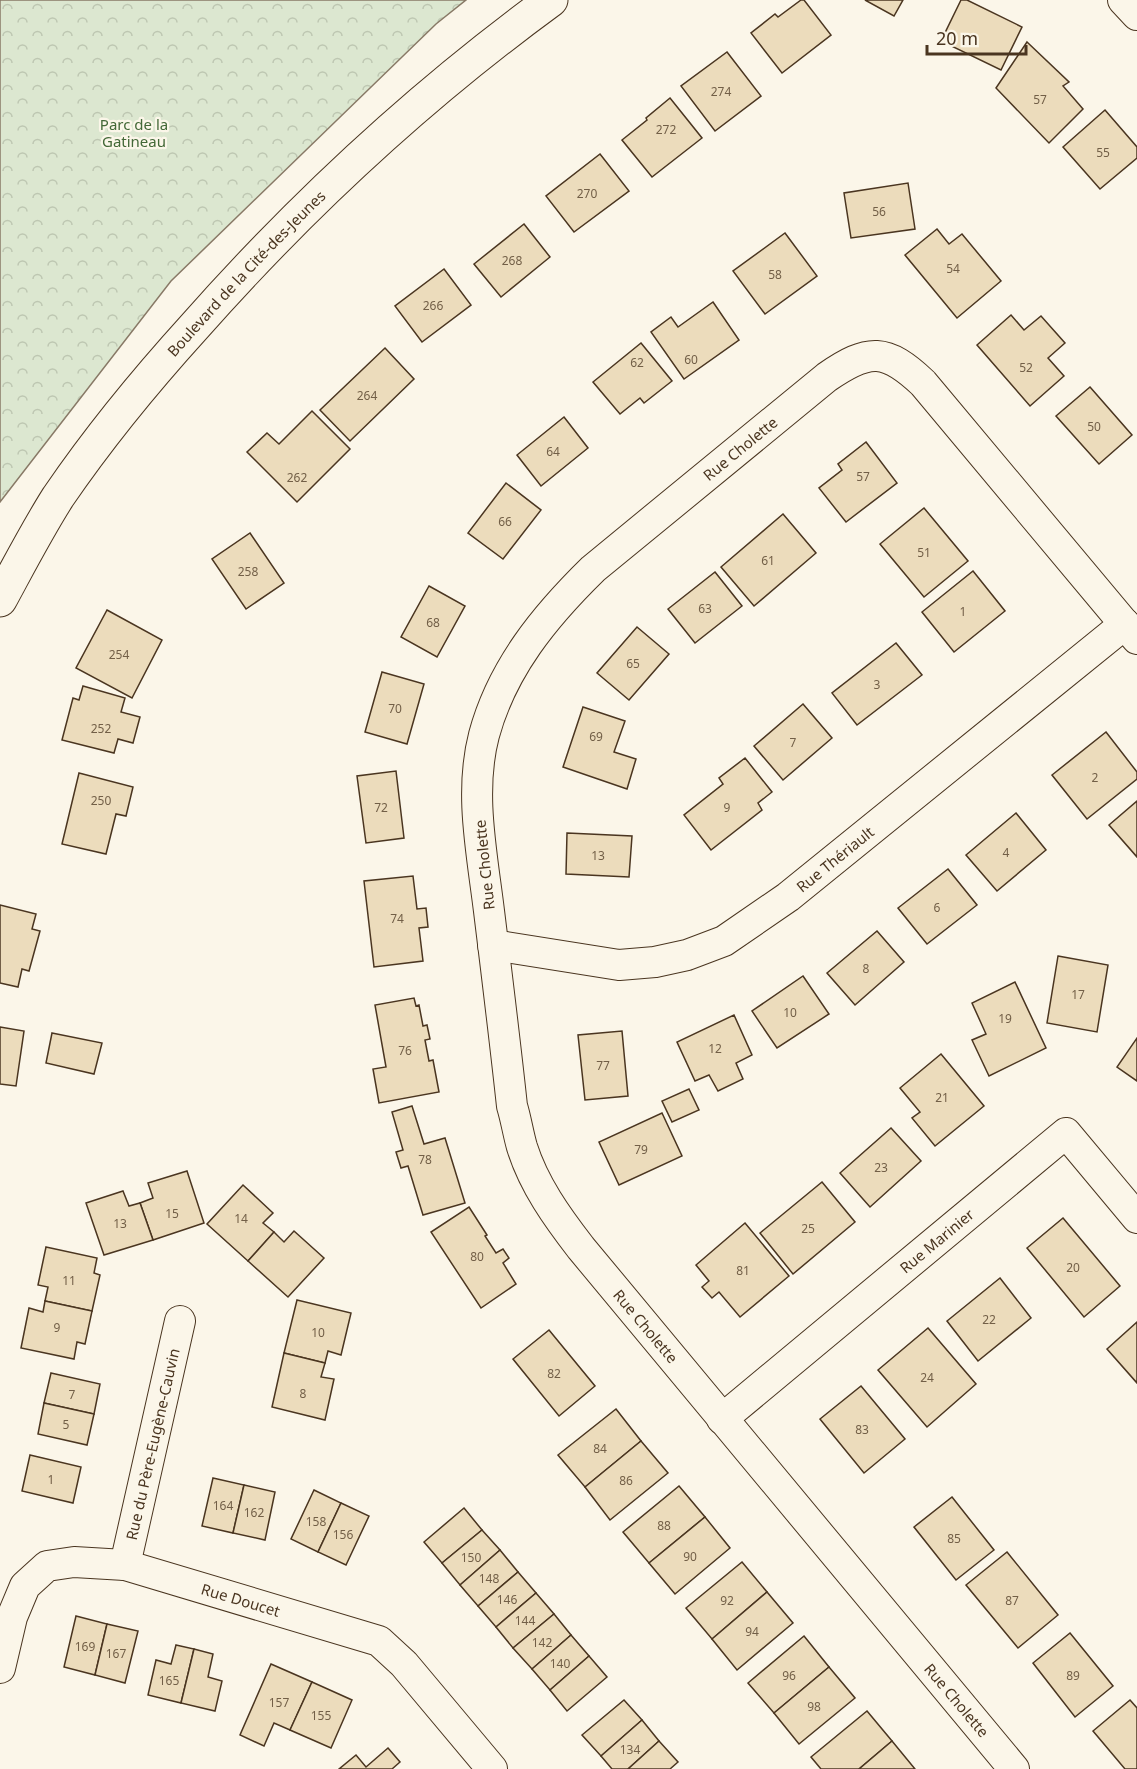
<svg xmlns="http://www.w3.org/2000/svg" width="1137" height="1769" font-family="'Noto Sans',sans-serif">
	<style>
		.park { fill: url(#park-crowns); stroke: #887966; stroke-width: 1.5 }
		.building { fill: #ecdcbc; stroke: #4a3520; stroke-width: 1.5 }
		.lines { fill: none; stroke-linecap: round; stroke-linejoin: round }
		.street-casing { stroke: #4a3520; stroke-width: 32 }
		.secondary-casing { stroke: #4a3520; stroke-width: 35 }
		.street { stroke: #fbf6e9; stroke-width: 30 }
		.secondary { stroke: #fbf6e9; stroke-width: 33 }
		.labels { text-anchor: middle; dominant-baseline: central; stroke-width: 4.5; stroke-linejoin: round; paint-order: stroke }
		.number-label { font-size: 12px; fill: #725f47 }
		.park-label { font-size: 15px; fill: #436837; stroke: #fbf6e9 }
		.street-label { font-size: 15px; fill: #4a3520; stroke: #fbf6e9 }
	</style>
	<defs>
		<pattern id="park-crowns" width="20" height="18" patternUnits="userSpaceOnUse" patternTransform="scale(1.5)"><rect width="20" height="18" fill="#dce7d0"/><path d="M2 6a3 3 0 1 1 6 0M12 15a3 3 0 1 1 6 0" fill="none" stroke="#bec7b2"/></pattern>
	</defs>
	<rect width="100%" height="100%" fill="#fbf6e9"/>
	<polygon class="park" points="0,0 466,0 436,24 171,281 0,502"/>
	<g class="building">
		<polygon points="801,0 804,0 831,35 782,73 751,33 775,14 778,17"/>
		<polygon points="865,0 903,0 894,16"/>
		<polygon points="961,0 967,0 1022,27 1001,70 941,41"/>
		<polygon points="1027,42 1069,82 1063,86 1083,109 1049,143 996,88"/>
		<polygon points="727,52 761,96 715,131 681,86"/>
		<polygon points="670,98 702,138 652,177 622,140 647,120 646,118"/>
		<polygon points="1105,110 1137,147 1137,158 1100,189 1063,147"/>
		<polygon points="600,154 629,191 574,232 546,196"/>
		<polygon points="908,183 915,229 851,238 844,193"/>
		<polygon points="524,224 550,257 501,297 474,264"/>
		<polygon points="937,229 949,244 962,234 1001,281 957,318 905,255"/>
		<polygon points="785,233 817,276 765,314 733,271"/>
		<polygon points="444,269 471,305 422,342 395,306"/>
		<polygon points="713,302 739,340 684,379 651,332 671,317 678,327"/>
		<polygon points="1011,315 1024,330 1041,316 1065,343 1048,358 1064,376 1030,406 977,345"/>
		<polygon points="641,343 672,381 644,403 640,398 620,414 593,382"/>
		<polygon points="385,348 414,379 350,441 320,410"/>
		<polygon points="1090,387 1132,435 1099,464 1056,416"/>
		<polygon points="312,411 350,449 297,502 247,452 267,433 279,444"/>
		<polygon points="564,417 588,448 541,486 517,455"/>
		<polygon points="866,442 897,483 846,522 819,488 842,470 838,464"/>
		<polygon points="506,483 541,510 503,559 468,533"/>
		<polygon points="924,508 968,561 924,597 880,544"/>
		<polygon points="783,514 816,553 754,606 721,567"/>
		<polygon points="250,533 284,583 246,609 212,559"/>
		<polygon points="973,571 1005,611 954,652 922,612"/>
		<polygon points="715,572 742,606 695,643 668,609"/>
		<polygon points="429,586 465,606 437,657 401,637"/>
		<polygon points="107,610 162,640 132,698 76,668"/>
		<polygon points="637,627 669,654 629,700 597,673"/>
		<polygon points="896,643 922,675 857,725 832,693"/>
		<polygon points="382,672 424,684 407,744 365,732"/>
		<polygon points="83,686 125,698 121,712 140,717 133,743 118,739 114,753 62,740 73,698 79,700"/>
		<polygon points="803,704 832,738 783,780 754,746"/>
		<polygon points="583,707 625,721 614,752 636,759 627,789 563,767"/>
		<polygon points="1106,732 1137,772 1137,779 1087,819 1052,775"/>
		<polygon points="745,758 772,792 758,803 762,810 711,850 684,815 723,784 719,778"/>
		<polygon points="396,771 404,838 366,843 357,776"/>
		<polygon points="79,773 133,787 126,816 116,814 106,854 62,844"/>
		<polygon points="1137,801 1137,857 1109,825"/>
		<polygon points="1016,813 1046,850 997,891 966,855"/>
		<polygon points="567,833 632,836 629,877 566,874"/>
		<polygon points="948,869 977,905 927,944 898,908"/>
		<polygon points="413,876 417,909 426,908 428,927 419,928 423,961 374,967 364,881"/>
		<polygon points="0,905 36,914 32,929 40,931 29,971 22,969 18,987 0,983"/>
		<polygon points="877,931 904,962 855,1005 827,973"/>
		<polygon points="1058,956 1108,965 1097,1032 1047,1023"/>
		<polygon points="803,976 829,1014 777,1048 752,1011"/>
		<polygon points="1015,982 1046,1048 989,1076 972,1040 986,1034 972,1003"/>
		<polygon points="414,998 416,1006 419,1005 423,1026 427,1025 430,1039 425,1040 429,1061 433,1060 439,1092 379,1103 373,1069 386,1067 375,1005"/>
		<polygon points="734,1015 752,1055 736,1063 743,1079 718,1091 709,1075 695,1081 677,1042"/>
		<polygon points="0,1027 24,1031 16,1086 0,1084"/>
		<polygon points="622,1031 628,1096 585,1100 578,1035"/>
		<polygon points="52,1033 102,1043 94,1074 46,1063"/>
		<polygon points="1137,1038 1137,1081 1117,1067"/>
		<polygon points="941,1054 984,1106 935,1146 912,1118 920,1112 900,1088"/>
		<polygon points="689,1089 699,1110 672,1122 662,1101"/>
		<polygon points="412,1106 424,1144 445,1138 465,1203 423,1215 408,1166 401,1168 396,1152 403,1150 392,1112"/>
		<polygon points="662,1113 682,1156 619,1185 599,1142"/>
		<polygon points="891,1128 921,1161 870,1207 840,1173"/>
		<polygon points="187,1171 204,1223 153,1240 140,1203 153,1198 148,1183"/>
		<polygon points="822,1182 855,1222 793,1274 760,1233"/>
		<polygon points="243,1185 273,1213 263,1223 274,1232 248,1261 207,1224"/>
		<polygon points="123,1191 129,1206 140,1203 153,1240 104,1255 86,1203"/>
		<polygon points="469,1207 487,1235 485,1236 496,1253 503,1249 509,1258 503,1263 516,1284 481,1308 431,1232"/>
		<polygon points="1063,1218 1120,1286 1084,1317 1027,1248"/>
		<polygon points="745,1223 789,1276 740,1317 719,1292 712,1298 702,1287 709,1281 696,1265"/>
		<polygon points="294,1231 324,1258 288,1297 248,1261 274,1232 284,1242"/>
		<polygon points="46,1247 97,1258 94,1273 100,1275 92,1311 45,1301 48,1287 38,1285"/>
		<polygon points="1000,1278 1031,1318 978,1361 947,1321"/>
		<polygon points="297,1300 351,1313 341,1355 328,1351 325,1363 284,1353"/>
		<polygon points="45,1301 92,1311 85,1344 77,1342 74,1359 21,1348 29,1308 43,1312"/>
		<polygon points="1137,1322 1137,1383 1107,1349"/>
		<polygon points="928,1328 976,1384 927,1427 878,1370"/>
		<polygon points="549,1330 595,1386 559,1416 513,1359"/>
		<polygon points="284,1353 325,1363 321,1377 334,1379 325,1420 272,1407"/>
		<polygon points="51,1373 100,1384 94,1414 44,1403"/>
		<polygon points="861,1386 905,1439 864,1473 820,1419"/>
		<polygon points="44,1403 94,1414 87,1445 38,1434"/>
		<polygon points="616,1409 641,1441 585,1487 558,1455"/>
		<polygon points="641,1441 668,1473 610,1520 585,1487"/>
		<polygon points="30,1455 81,1467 73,1503 22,1491"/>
		<polygon points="213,1478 244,1485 233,1533 202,1526"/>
		<polygon points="244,1485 275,1492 265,1540 233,1533"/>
		<polygon points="679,1486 705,1517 649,1563 623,1532"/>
		<polygon points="314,1490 341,1503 318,1552 291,1539"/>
		<polygon points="952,1497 994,1550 956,1580 914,1527"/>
		<polygon points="341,1503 369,1516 346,1565 318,1552"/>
		<polygon points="464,1508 482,1530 442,1563 424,1542"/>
		<polygon points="705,1517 730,1548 675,1594 649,1563"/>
		<polygon points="482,1530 500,1550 460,1585 442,1563"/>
		<polygon points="500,1550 518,1572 478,1606 460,1585"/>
		<polygon points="1007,1552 1058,1615 1018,1648 966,1585"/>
		<polygon points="742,1562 767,1592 712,1639 686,1608"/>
		<polygon points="518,1572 536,1593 496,1627 478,1606"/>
		<polygon points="767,1592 793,1623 737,1670 712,1639"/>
		<polygon points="536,1593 554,1614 513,1648 496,1627"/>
		<polygon points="554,1614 571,1635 532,1669 513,1648"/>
		<polygon points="76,1616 107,1624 95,1675 64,1667"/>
		<polygon points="107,1624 138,1631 125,1683 95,1675"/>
		<polygon points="1070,1633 1113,1686 1075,1717 1033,1663"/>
		<polygon points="571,1635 589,1656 550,1690 532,1669"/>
		<polygon points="804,1636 829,1667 774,1713 748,1683"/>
		<polygon points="176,1645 194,1649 181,1703 148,1695 156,1660 171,1664"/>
		<polygon points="194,1649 213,1654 208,1677 222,1681 215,1711 181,1703"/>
		<polygon points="589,1656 607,1677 567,1711 550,1690"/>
		<polygon points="271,1664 312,1682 290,1730 274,1723 264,1746 240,1735"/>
		<polygon points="829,1667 855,1698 799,1744 774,1713"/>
		<polygon points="312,1682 352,1700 331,1748 290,1730"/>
		<polygon points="624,1700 642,1720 601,1756 582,1735"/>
		<polygon points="1130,1700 1137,1708 1137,1769 1125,1769 1093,1731"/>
		<polygon points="867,1711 892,1741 859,1769 821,1769 811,1757"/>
		<polygon points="642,1720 659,1741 628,1769 612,1769 601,1756"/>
		<polygon points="659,1741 678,1762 670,1769 628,1769"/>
		<polygon points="892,1741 915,1769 859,1769"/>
		<polygon points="388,1748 400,1762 392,1769 339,1769 356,1755 366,1767"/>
	</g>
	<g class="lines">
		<defs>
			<g id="street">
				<polyline points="1123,0 1137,15"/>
				<path id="s1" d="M493 945 619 965 655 962 687 955 724 941 788 897 1125 624"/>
				<path id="s2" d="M722 1419 1066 1133 1137 1218"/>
				<path id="s3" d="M125 1565 180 1321"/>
				<path id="s4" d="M0 1668 12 1617 25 1586 47 1566 74 1562 125 1565 379 1641 404 1664 492 1769"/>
				<path id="s5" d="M1014 1769 581 1248C557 1217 534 1185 522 1147 518 1133 516 1119 512 1106 505 1041 497 976 489 911 482 853 469 792 484 735 502 668 545 616 593 569L827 377C869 348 886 348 923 383L1137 639"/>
			</g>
			<g id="secondary">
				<path id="s6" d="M0 600C19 565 37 530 58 497 99 437 145 381 194 327 301 206 421 95 551 0"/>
			</g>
		</defs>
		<use href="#street" class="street-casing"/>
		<use href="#secondary" class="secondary-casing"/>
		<use href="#street" class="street"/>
		<use href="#secondary" class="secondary"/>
	</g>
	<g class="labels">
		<g class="number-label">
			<text x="721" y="91">274</text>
			<text x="1040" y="99">57</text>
			<text x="666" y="129">272</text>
			<text x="1103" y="152">55</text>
			<text x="587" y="193">270</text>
			<text x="879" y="211">56</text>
			<text x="512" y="260">268</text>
			<text x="953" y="268">54</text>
			<text x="775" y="274">58</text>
			<text x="433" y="305">266</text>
			<text x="691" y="359">60</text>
			<text x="637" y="362">62</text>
			<text x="1026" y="367">52</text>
			<text x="367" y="395">264</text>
			<text x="1094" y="426">50</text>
			<text x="553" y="451">64</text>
			<text x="863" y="476">57</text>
			<text x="297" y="477">262</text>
			<text x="505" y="521">66</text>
			<text x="924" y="552">51</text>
			<text x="768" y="560">61</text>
			<text x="248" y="571">258</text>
			<text x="705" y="608">63</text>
			<text x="963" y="611">1</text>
			<text x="433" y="622">68</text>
			<text x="119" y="654">254</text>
			<text x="633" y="663">65</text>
			<text x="877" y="684">3</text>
			<text x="395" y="708">70</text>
			<text x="101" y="728">252</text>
			<text x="596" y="736">69</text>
			<text x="793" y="742">7</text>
			<text x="1095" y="777">2</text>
			<text x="101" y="800">250</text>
			<text x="381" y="807">72</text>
			<text x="727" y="807">9</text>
			<text x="1006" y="852">4</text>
			<text x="598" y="855">13</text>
			<text x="937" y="907">6</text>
			<text x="397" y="918">74</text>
			<text x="866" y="968">8</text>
			<text x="1078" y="994">17</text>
			<text x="790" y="1012">10</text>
			<text x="1005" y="1018">19</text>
			<text x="715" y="1048">12</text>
			<text x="405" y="1050">76</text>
			<text x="603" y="1065">77</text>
			<text x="942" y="1097">21</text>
			<text x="641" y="1149">79</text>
			<text x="425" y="1159">78</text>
			<text x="881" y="1167">23</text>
			<text x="172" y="1213">15</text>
			<text x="241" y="1218">14</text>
			<text x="120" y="1223">13</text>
			<text x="808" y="1228">25</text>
			<text x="477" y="1256">80</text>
			<text x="1073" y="1267">20</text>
			<text x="743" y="1270">81</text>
			<text x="69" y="1280">11</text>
			<text x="989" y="1319">22</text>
			<text x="57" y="1327">9</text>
			<text x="318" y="1332">10</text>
			<text x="554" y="1373">82</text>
			<text x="927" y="1377">24</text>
			<text x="303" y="1393">8</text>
			<text x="72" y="1394">7</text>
			<text x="66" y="1424">5</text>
			<text x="862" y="1429">83</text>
			<text x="600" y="1448">84</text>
			<text x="51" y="1479">1</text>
			<text x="626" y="1480">86</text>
			<text x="223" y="1505">164</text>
			<text x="254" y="1512">162</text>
			<text x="316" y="1521">158</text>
			<text x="664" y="1525">88</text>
			<text x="343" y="1534">156</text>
			<text x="954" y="1538">85</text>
			<text x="690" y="1556">90</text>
			<text x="471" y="1557">150</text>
			<text x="489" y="1578">148</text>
			<text x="507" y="1599">146</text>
			<text x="727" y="1600">92</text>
			<text x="1012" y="1600">87</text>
			<text x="525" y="1620">144</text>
			<text x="752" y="1631">94</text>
			<text x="542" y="1642">142</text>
			<text x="85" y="1646">169</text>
			<text x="116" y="1653">167</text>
			<text x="560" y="1663">140</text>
			<text x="789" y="1675">96</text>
			<text x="1073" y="1675">89</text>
			<text x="169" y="1680">165</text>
			<text x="279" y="1702">157</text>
			<text x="814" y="1706">98</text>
			<text x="321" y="1715">155</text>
			<text x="630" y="1749">134</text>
		</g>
		<g class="park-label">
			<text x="134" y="124">Parc de la<tspan x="134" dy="17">Gatineau</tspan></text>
		</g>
		<g class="street-label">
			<text stroke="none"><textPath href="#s6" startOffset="411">Boulevard de la Cité-des-Jeunes</textPath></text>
			<text stroke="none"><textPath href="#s5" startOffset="1602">Rue Cholette</textPath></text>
			<text stroke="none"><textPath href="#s1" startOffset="374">Rue Thériault</textPath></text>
			<text transform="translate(484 865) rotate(-96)">Rue Cholette</text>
			<text stroke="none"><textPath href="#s2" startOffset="279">Rue Marinier</textPath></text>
			<text transform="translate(646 1326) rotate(50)">Rue Cholette</text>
			<text stroke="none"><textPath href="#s3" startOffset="124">Rue du Père-Eugène-Cauvin</textPath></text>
			<text stroke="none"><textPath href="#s4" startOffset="315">Rue Doucet</textPath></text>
			<text transform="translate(957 1700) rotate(50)">Rue Cholette</text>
		</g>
	</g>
	<path d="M927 45v9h99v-9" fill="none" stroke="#4a3520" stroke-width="3"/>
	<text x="936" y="45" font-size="18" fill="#4a3520" stroke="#fbf6e9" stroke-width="4.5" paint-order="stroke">20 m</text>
</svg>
